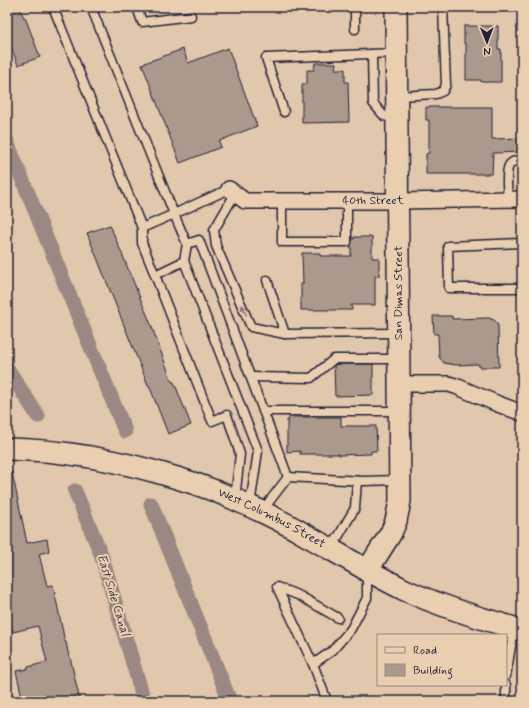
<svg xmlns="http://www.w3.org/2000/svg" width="529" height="708" font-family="Mynerve,sans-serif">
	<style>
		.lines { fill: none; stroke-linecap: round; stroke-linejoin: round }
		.canal { stroke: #9a8982; stroke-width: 15 }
		.building { fill: #ab9a8c; stroke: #22223b }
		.lane-casing { stroke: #22223b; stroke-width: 11 }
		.street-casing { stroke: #22223b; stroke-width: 18 }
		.secondary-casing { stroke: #22223b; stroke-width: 24 }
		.lane { stroke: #e9ceb0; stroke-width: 8 }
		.street { stroke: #e9ceb0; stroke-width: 15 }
		.secondary { stroke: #e9ceb0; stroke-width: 21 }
		.oneway { fill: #867876 }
		.labels { text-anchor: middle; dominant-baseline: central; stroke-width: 4; stroke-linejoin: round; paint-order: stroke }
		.street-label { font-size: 12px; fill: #22223b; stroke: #e9ceb0 }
		.water-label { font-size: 13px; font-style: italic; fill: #464150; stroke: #e9ceb0 }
	</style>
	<rect width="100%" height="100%" fill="#e1c7ab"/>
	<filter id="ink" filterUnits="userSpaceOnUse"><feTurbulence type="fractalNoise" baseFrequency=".025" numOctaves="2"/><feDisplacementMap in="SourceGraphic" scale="8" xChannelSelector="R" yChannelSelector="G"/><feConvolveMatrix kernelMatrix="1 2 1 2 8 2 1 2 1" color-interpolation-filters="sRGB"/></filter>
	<g filter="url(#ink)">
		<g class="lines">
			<g class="canal">
				<polyline points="7,142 125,431"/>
				<polyline points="7,368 38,416"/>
				<polyline points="75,491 101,554 144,701"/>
				<polyline points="151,504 230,701"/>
			</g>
		</g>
		<g class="building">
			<polygon points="7,7 19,7 24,18 25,17 40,57 18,65 7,36"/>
			<polygon points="464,26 498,26 498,49 501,49 501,82 481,82 481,80 466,80 466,44 464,44"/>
			<polygon points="228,48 257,126 219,141 221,147 180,163 142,64 183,49 188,63"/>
			<polygon points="315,63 336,63 335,69 345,69 345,82 348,82 349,122 302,123 302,84 307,84 307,70 314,70"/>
			<polygon points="426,107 492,107 492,139 522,138 522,152 493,153 492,174 426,174 426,154 429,153 429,120 426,120"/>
			<polygon points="110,225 150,322 172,382 174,382 191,425 168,434 149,385 148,385 87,233"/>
			<polygon points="354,237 372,237 372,258 379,258 379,276 375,276 375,305 351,305 352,310 301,310 301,284 303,284 302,253 320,253 320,256 351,256 351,245 352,239 354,239"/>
			<polygon points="433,316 452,316 452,319 489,318 494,320 497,323 498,326 499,367 479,367 479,364 456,365 444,363 439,357 438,334 434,334"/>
			<polygon points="336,364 373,364 373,395 335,396 334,366"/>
			<polygon points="289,417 341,417 341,426 376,426 377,451 371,451 371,454 339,455 339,454 300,454 300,451 287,452 287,420 289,420"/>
			<polygon points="12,472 27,543 47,539 49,551 39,554 47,586 53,585 65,642 66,642 69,657 70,657 80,701 23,701 16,671 28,669 28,667 47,662 38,626 13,632 11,626 7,627 7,473"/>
		</g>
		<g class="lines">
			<defs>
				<g id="lane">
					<polyline points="53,7 142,228 174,214 91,7"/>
					<polyline points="137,7 142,22 191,16"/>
					<polyline points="355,29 355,7"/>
					<polyline points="372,54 373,103 384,116 397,119"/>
					<polyline points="397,96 436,94 443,91 446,85 443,7"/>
					<polyline points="284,112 266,58 396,53"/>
					<polyline points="229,189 174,214 187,244 199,240 288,477 364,481 399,480"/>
					<polyline points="235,194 214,230 216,246 251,327 285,334 398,333"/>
					<path d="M508 199C508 194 507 188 507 183 507 170 506 160 522 160"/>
					<polyline points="282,201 282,242 347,242 347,201"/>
					<polyline points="142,228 142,243 155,275"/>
					<polyline points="522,243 448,246 449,288 522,288"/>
					<polyline points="187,244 184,261 258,451 250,505"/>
					<polyline points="184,261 155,275 212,421 227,415 240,454 235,499"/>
					<polyline points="267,280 285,334"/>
					<polyline points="251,377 311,378 334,359 398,359"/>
					<polyline points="263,411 399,411"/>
					<polyline points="262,511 288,477"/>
					<polyline points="331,549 355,508 357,481"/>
					<polyline points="313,664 277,587 300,596 338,618"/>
					<polyline points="506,676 514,628"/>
					<polyline points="506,685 506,701"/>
					<polyline points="327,701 313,664 332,651 351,629 367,598 367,572"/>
				</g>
				<g id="street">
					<path id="s1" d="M229 189 245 201H398L522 199"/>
					<polyline points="400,384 449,384 458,387 498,404 522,413"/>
				</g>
				<g id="secondary">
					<path id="s2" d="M7 449C65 450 122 461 177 478 197 484 217 491 236 500 259 510 282 521 304 534 338 553 370 573 405 590 442 607 482 619 522 630"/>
					<polyline points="367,571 391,533 396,521 400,501 396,7"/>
				</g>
			</defs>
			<use href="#lane" class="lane-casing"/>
			<use href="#street" class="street-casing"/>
			<use href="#secondary" class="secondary-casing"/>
			<use href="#lane" class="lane"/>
			<use href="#street" class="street"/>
			<use href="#secondary" class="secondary"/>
		</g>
		<defs><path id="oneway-solid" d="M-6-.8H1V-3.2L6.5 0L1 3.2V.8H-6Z"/></defs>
		<use class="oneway" href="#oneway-solid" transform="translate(244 310) rotate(-113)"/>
	</g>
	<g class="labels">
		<g class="street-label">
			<text stroke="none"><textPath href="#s1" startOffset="148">40th Street</textPath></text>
			<text transform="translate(399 293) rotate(-90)">San Dimas Street</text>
			<text stroke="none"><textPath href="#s2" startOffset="276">West Columbus Street</textPath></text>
		</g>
		<g class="water-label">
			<text transform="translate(113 595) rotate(73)">East Side Canal</text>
		</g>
	</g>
	<rect width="529" height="708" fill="none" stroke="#e9ceb0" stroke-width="24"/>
	<rect x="12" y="12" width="505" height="684" fill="none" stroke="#22223b" stroke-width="1.5" filter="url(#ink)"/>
	<rect x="377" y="634" width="130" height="52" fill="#e9ceb0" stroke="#998981"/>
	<rect x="385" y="647" width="20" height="6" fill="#e9ceb0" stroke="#998981"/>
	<text x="413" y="654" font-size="12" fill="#22223b">Road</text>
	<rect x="385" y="664" width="20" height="12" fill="#ab9a8c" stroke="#998981"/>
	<text x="413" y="674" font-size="12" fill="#22223b">Building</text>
	<g transform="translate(487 42) rotate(179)" stroke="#e9ceb0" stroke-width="3" paint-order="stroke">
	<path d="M0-3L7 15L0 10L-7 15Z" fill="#22223b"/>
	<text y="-6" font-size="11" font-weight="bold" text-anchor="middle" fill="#22223b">N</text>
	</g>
</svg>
